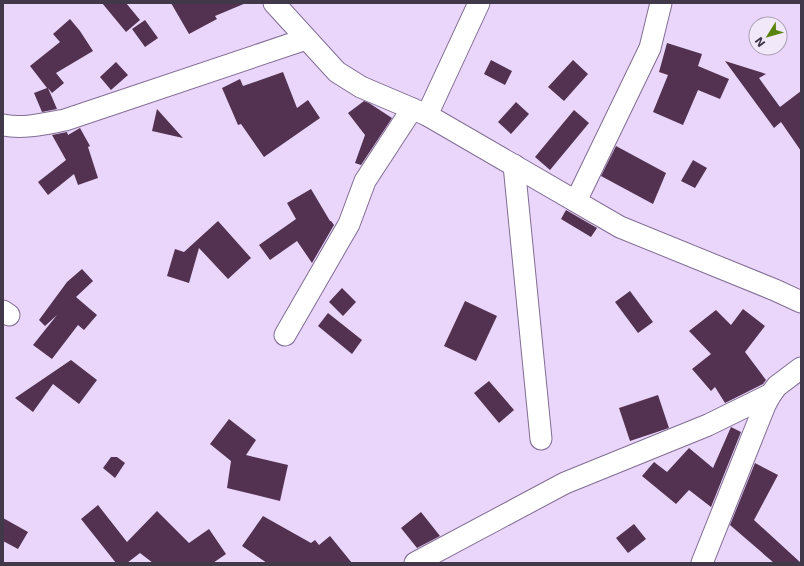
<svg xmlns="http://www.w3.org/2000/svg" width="804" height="566" font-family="'DejaVu Sans',sans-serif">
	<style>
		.building { fill: #523250 }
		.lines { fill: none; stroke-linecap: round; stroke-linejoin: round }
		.minor-casing { stroke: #826d94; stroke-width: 23 }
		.minor { stroke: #fff; stroke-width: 21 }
	</style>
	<rect width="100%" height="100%" fill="#e9d6fa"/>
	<g class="building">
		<polygon points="102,3 126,3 140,20 126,32"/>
		<polygon points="171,3 246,3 215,16 217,19 189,34"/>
		<polygon points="70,19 80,31 93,51 56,73 64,83 52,93 48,88 57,109 42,112 34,93 47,88 30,66 60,42 53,34"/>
		<polygon points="145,20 158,38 145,47 132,29"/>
		<polygon points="667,43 702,54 698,66 729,79 720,99 698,90 683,125 653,112 668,75 659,72"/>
		<polygon points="491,60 512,71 505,85 484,74"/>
		<polygon points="573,60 588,74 564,101 548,87"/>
		<polygon points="725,61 766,74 759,78 780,107 801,91 801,151 781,122 774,128"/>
		<polygon points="116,62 128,75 111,90 100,77"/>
		<polygon points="283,72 297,108 308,100 320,118 264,157 241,124 238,125 222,88 240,79 243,86"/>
		<polygon points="364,101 369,103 392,118 361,165 355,163 365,135 348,113"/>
		<polygon points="516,102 529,114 511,134 498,122"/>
		<polygon points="157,109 183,138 152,131"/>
		<polygon points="574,110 589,123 550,170 535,157"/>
		<polygon points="80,128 90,146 88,147 98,178 78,185 74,174 48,195 38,182 66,160 52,135 67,132 68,135"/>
		<polygon points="616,146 666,173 653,204 601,176"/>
		<polygon points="693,160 707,168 695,188 681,181"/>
		<polygon points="311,189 330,221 331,221 334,225 312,263 297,241 270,260 259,245 296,219 287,203"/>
		<polygon points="566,210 597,228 591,237 561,219"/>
		<polygon points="218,221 251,258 228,279 199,248 189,283 167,276 175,249 184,252"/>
		<polygon points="82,269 93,281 76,297 97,315 84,330 78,325 52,359 33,345 57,315 45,326 39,320 67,282"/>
		<polygon points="342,288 356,302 343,316 329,302"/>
		<polygon points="630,291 653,322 638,333 615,302"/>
		<polygon points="465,301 497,316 476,361 444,346"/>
		<polygon points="743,309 765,326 745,352 766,380 763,384 725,403 715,387 711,391 692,369 711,354 689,331 716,310 731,325"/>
		<polygon points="328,313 362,340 352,354 318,326"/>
		<polygon points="71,360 97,380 79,404 53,384 33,412 15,398"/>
		<polygon points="489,381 514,410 499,423 474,393"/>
		<polygon points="658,395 669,428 630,441 619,408"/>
		<polygon points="229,419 256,440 246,455 288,465 280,501 227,488 231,461 210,444"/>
		<polygon points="731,427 741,432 711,507 689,490 676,504 642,476 654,462 667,472 689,448 713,468"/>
		<polygon points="111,457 117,457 125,463 115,478 103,468"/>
		<polygon points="755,463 778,475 754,520 801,563 774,563 730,525"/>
		<polygon points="98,505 127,542 157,511 189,543 209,529 226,554 213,563 153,563 140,553 127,563 116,563 81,519"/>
		<polygon points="421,512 440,536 417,548 401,528"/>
		<polygon points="263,516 311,543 315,540 319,545 330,536 352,563 267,563 242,546"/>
		<polygon points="3,518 28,532 18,549 3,541"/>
		<polygon points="634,524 646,539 628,553 616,538"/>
	</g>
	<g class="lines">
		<defs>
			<g id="minor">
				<polyline points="274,3 337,72 361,87 427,115 620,227 775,290 801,302"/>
				<polyline points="427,115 479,3"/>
				<path d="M3 125C24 129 44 124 65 120L306 39"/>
				<polyline points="514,165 541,439"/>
				<polyline points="576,201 650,48 661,3"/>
				<polyline points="3,311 9,315"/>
				<polyline points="285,335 349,224 365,181 412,109"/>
				<polyline points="415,563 565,483 708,425 771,394"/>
				<polyline points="702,563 765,405 771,394 777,386 801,368"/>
			</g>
		</defs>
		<use href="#minor" class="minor-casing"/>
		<use href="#minor" class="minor"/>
	</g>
	<rect width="804" height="566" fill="none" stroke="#413849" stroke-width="8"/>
	<g transform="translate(768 36) rotate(233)"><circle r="19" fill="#f1e8fa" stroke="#aba2b3"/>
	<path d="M0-3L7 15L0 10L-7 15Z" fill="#58830e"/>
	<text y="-6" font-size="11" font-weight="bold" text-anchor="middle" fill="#413849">N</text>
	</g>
</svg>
